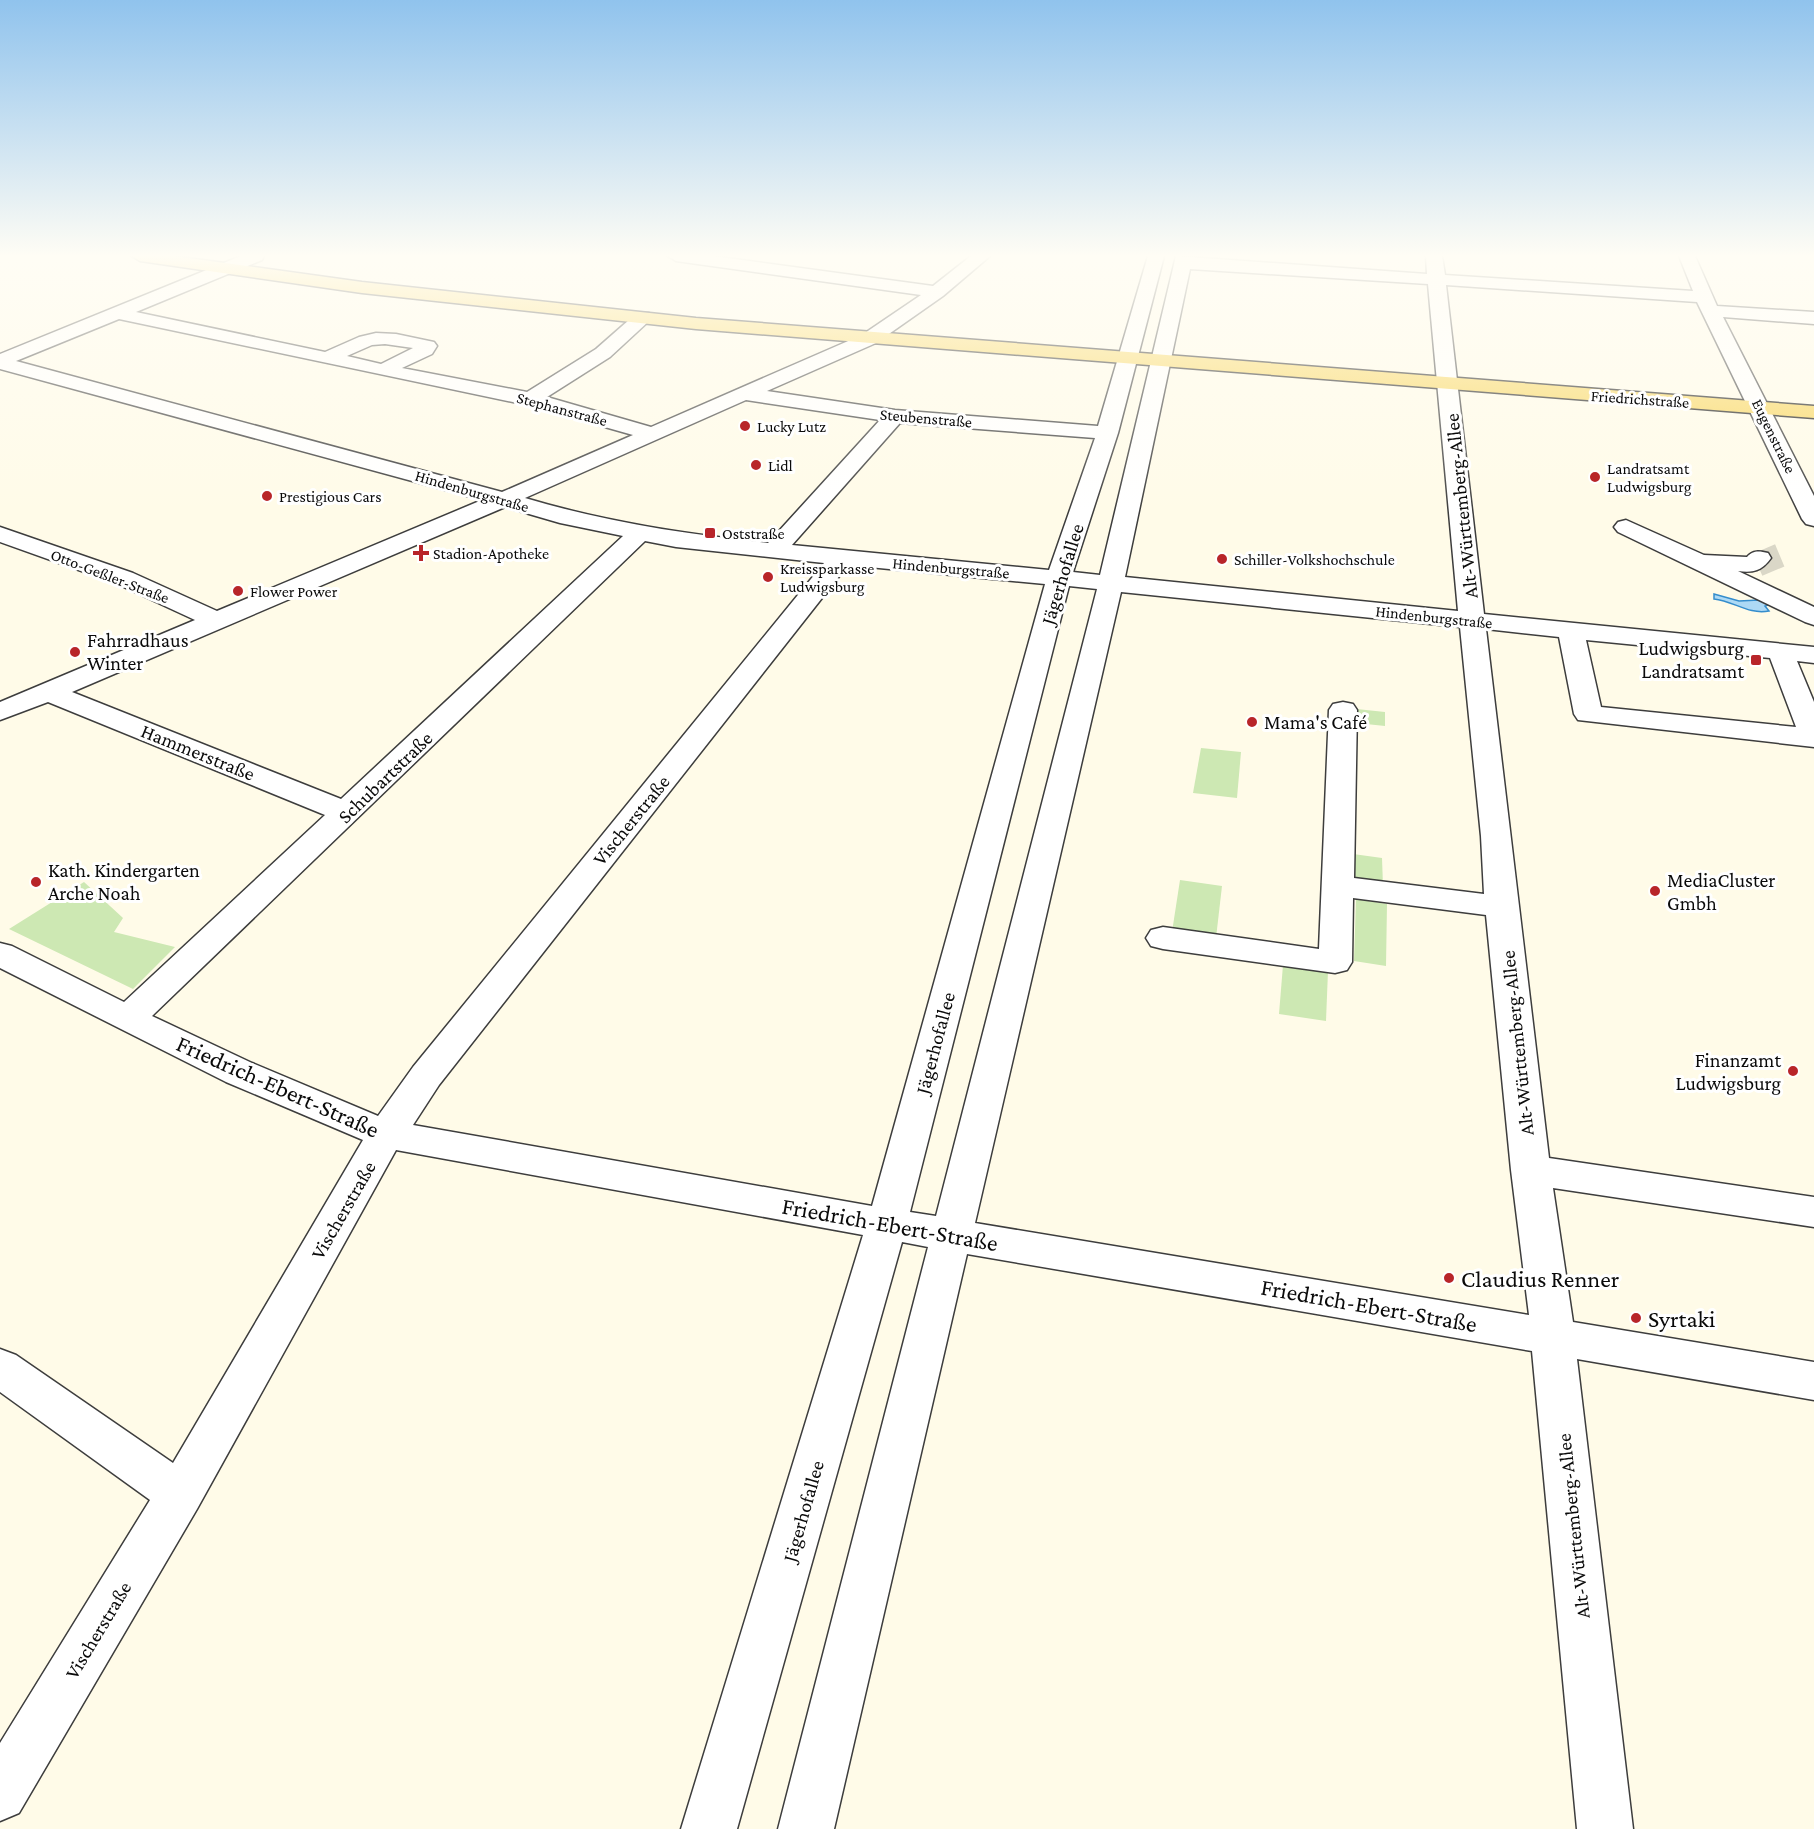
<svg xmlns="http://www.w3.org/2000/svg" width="1814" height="1829" font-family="'Crimson Pro',serif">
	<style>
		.green { fill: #cde8b3 }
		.water { fill: #add9f5; stroke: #358dcc; stroke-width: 1.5 }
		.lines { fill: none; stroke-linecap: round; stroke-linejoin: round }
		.minor-tunnel { stroke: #dad7c7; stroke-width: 24; stroke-dasharray: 24 12; stroke-linecap: butt }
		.minor-casing { stroke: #3d3d3d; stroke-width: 3 }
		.major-casing { stroke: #1b1b1b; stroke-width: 3 }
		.minor { fill: #fff; fill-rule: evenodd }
		.major { fill: #f8d65f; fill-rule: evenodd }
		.poi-dot { fill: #b82529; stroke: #fff; stroke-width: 2 }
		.labels { text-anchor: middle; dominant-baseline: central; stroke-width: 6; stroke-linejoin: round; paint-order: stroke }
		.far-street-label { font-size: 16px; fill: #0a0a0a; stroke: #fff }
		.far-poi-label { font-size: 16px; fill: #0a0a0a; stroke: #fff; text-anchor: start }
		.street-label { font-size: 20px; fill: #0a0a0a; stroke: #fff }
		.poi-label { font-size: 20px; fill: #0a0a0a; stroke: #fff; text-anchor: start }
		.near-street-label { font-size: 24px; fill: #0a0a0a; stroke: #fff }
		.near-poi-label { font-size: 24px; fill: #0a0a0a; stroke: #fff; text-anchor: start }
	</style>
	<rect width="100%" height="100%" fill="#fffbe8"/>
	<g class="green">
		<polygon points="1347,708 1385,712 1385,726 1347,722"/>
		<polygon points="1201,748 1241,752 1237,798 1193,793"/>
		<polygon points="1346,853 1382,858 1383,886 1345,881"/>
		<polygon points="1180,880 1222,886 1216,938 1172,932"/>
		<polygon points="84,882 123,918 114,932 175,947 133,989 9,929"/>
		<polygon points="1348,898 1387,904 1386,966 1354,961 1356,900"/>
		<polygon points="1283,965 1328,971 1326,1021 1279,1014"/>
	</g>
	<path class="water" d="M1714 594 1739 601 1759 600 1771 604 1765 606 1769 611C1748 615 1734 601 1714 599Z"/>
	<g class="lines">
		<polyline class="minor-tunnel" points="1764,549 1775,575"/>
		<defs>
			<g id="minor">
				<path d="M241 256H264L262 260 136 312 325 352 359 337 376 333 396 334 434 342 437 346 432 354 402 368 527 392 596 349 637 313H649L652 317 649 321 610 357 547 397 651 427 862 335 921 295 676 261 668 256H713L933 286 971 256H990L943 296 876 343 767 391 895 410 1098 426 1148 256H1164L1118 433 1073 572 1100 575 1176 256 1427 274 1426 256H1442L1445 275 1693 291 1679 256H1695L1717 306 1814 312V324L1723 317 1814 496V526L1806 524 1802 519 1697 302 1446 285 1484 614 1814 647V663L1797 661 1814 702V747L1578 720 1574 714 1559 637 1486 629 1549 1158 1814 1197V1227L1553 1188 1573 1322 1814 1362V1400L1577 1359 1633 1829H1577L1532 1351 967 1254 834 1829H778L928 1247 902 1242 737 1829H681L863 1235 396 1150 197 1509 19 1813 0 1821V1743L150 1500 0 1392V1349L16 1355 173 1463 363 1140 226 1082 0 968V943L12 946 124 1002 325 815 48 702 0 720V702L195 620 115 583 0 542V527L133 573 217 611 482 500 0 369V354ZM1190 269 1428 284 1458 611 1125 577ZM119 319 527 405 633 435 502 492 16 361ZM385 344 413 348 381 364 347 356 372 345ZM746 400 880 420 768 543C686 534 605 522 525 498ZM900 423 1095 438 1049 570 792 545ZM505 507 560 523 623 536 341 799 72 692ZM645 541 676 547 824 563 413 1067 378 1116 252 1063 152 1016ZM848 565 1045 584 872 1206 413 1125 439 1085ZM1069 586 1097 589 936 1216 910 1212ZM1121 592 1460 627 1481 836 1484 894 1354 878 1357 710 1353 704 1343 702 1333 704 1329 710 1319 949 1163 927 1151 930 1146 938 1151 946 1163 949 1335 973 1347 970 1352 962 1353 898 1486 915 1511 1170 1529 1315 975 1223ZM1586 640 1770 658 1796 727 1601 707Z"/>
				<path d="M1626 520 1704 555 1747 557C1753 550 1759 551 1768 553L1771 558C1762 571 1753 573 1738 571L1814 607V625L1805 622 1618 532 1614 527 1618 522Z"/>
			</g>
			<polygon id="major" points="132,256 174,256 362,282 696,318 1814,406 1814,418 696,329 362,293 140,261"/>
		</defs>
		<use href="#minor" class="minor-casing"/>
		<use href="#major" class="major-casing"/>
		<use href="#minor" class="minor"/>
		<use href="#major" class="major"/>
	</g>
	<linearGradient id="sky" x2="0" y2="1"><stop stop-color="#90c3ed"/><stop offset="0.5" stop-color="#fffdf5"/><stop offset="1" stop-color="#fffdf5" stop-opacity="0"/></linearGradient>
	<rect width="1814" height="512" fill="url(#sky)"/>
	<g class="poi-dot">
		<circle cx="745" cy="426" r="6"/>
		<circle cx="756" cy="465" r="6"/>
		<circle cx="1595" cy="477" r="6"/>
		<circle cx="267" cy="496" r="6"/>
		<rect x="704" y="527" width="12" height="12" rx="3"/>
		<path d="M418 544h6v6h6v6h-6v6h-6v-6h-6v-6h6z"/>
		<circle cx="1222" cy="559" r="6"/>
		<circle cx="768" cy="577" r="6"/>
		<circle cx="238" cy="591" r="6"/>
		<circle cx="75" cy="652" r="6"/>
		<rect x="1750" y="654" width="12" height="12" rx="3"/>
		<circle cx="1252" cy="722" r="6"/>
		<circle cx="36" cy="882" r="6"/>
		<circle cx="1655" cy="891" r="6"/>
		<circle cx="1793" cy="1071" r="6"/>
		<circle cx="1449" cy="1278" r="6"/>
		<circle cx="1636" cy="1318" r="6"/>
	</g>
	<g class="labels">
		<g class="far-street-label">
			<text transform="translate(1640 399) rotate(4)">Friedrichstraße</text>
			<text transform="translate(562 409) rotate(15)">Stephanstraße</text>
			<text transform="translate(926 418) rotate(5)">Steubenstraße</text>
			<text transform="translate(1774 436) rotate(64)">Eugenstraße</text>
			<text transform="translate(472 491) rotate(16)">Hindenburgstraße</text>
			<text transform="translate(951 568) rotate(5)">Hindenburgstraße</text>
			<text transform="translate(110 576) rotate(21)">Otto-Geßler-Straße</text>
			<text transform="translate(1434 617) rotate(6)">Hindenburgstraße</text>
		</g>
		<g class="far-poi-label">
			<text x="757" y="426">Lucky Lutz</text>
			<text x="768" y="465">Lidl</text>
			<text x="1607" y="468">Landratsamt<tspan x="1607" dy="18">Ludwigsburg</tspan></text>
			<text x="279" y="496">Prestigious Cars</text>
			<text x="722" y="533">Oststraße</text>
			<text x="433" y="553">Stadion-Apotheke</text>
			<text x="1234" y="559">Schiller-Volkshochschule</text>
			<text x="780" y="568">Kreissparkasse<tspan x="780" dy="18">Ludwigsburg</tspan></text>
			<text x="250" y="591">Flower Power</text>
		</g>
		<g class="street-label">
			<text transform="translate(1461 506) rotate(-96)">Alt-Württemberg-Allee</text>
			<text transform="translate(1062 574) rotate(-73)">Jägerhofallee</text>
			<text transform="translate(198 752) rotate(22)">Hammerstraße</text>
			<text transform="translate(385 777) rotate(-44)">Schubartstraße</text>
			<text transform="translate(631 820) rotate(-51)">Vischerstraße</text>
			<text transform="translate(935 1043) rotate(-75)">Jägerhofallee</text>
			<text transform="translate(1517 1043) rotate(-96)">Alt-Württemberg-Allee</text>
			<text transform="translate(343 1210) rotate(-60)">Vischerstraße</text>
			<text transform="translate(803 1511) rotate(-74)">Jägerhofallee</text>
			<text transform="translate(1573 1526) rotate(-96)">Alt-Württemberg-Allee</text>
			<text transform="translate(98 1630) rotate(-59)">Vischerstraße</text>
		</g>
		<g class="poi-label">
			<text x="87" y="640">Fahrradhaus<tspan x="87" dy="23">Winter</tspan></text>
			<text x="1744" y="648" text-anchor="end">Ludwigsburg<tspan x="1744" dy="23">Landratsamt</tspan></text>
			<text x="1264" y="722">Mama's Café</text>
			<text x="48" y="870">Kath. Kindergarten<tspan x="48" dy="23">Arche Noah</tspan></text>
			<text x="1667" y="880">MediaCluster<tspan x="1667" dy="23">Gmbh</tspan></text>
			<text x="1781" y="1060" text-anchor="end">Finanzamt<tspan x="1781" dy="23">Ludwigsburg</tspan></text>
		</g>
		<g class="near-street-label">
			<text transform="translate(278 1086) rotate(24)">Friedrich-Ebert-Straße</text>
			<text transform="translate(890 1224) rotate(10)">Friedrich-Ebert-Straße</text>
			<text transform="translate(1369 1305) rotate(10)">Friedrich-Ebert-Straße</text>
		</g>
		<g class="near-poi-label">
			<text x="1461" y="1278">Claudius Renner</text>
			<text x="1648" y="1318">Syrtaki</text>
		</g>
	</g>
</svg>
